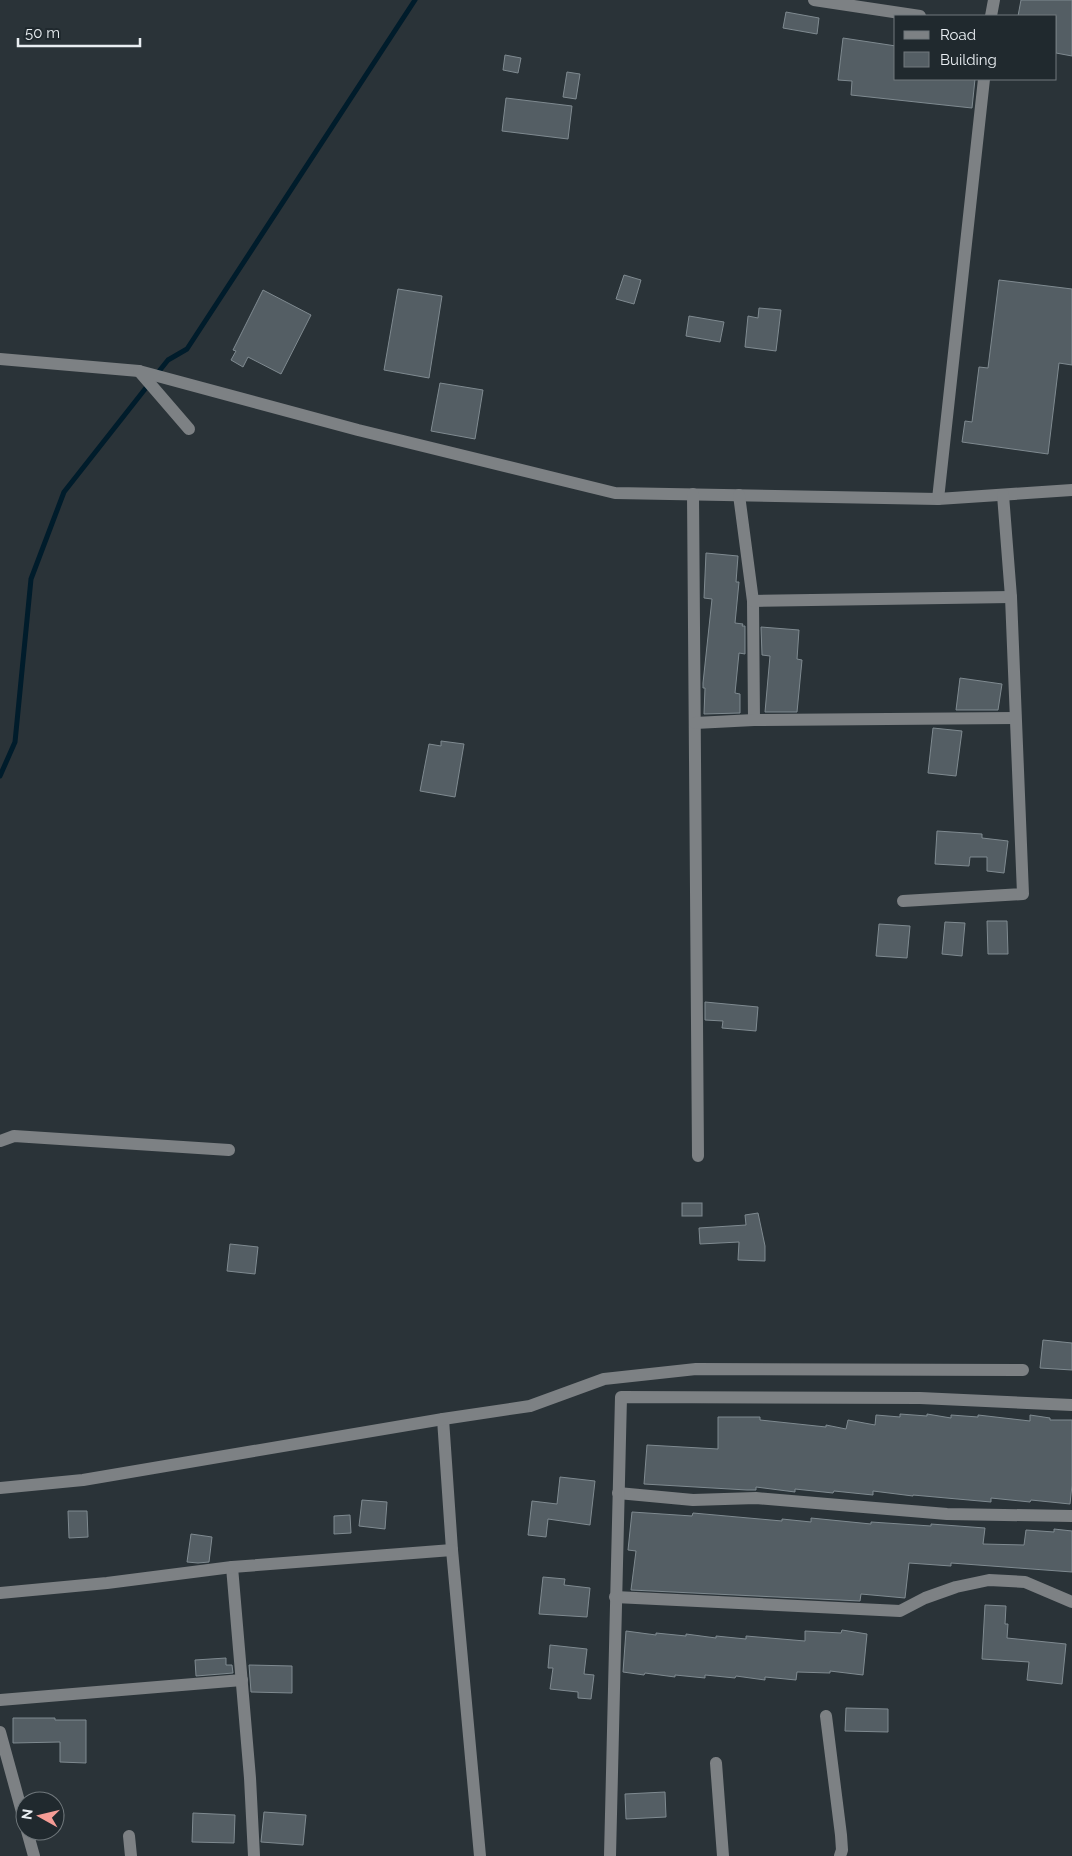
<svg xmlns="http://www.w3.org/2000/svg" width="1072" height="1856" font-family="Raleway,sans-serif">
	<style>
		.lines { fill: none; stroke-linecap: round; stroke-linejoin: round }
		.stream { stroke: #001c2b; stroke-width: 5 }
		.building { fill: #545e64; stroke: #7f8a90 }
		.minor { stroke: #7d8184; stroke-width: 12 }
	</style>
	<rect width="100%" height="100%" fill="#2a3338"/>
	<g class="lines">
		<g class="stream">
			<polyline points="156,375 168,360 187,349 415,0"/>
			<polyline points="0,776 15,742 31,579 64,492 149,384"/>
		</g>
	</g>
	<g class="building">
		<polygon points="1021,0 1072,0 1072,56 1056,53 1056,16 1018,16"/>
		<polygon points="786,12 819,18 817,34 783,28"/>
		<polygon points="843,38 896,46 896,79 975,79 972,108 851,95 852,81 838,80"/>
		<polygon points="505,55 521,58 518,73 503,70"/>
		<polygon points="567,72 580,74 576,99 563,97"/>
		<polygon points="506,98 572,106 568,139 502,131"/>
		<polygon points="624,275 641,280 634,304 616,299"/>
		<polygon points="999,280 1072,289 1072,365 1059,363 1048,454 962,442 965,421 972,422 979,367 988,368"/>
		<polygon points="398,289 442,296 429,378 384,370"/>
		<polygon points="263,290 311,315 281,374 248,357 243,367 231,360 236,351 233,350"/>
		<polygon points="759,308 781,310 776,351 745,347 748,316 758,318"/>
		<polygon points="689,316 724,322 720,342 686,336"/>
		<polygon points="440,383 483,390 475,439 431,431"/>
		<polygon points="706,553 738,556 736,582 739,582 735,623 743,624 742,626 745,626 745,654 739,653 735,693 740,694 740,713 704,714 705,688 703,688 703,683 712,599 704,598"/>
		<polygon points="761,627 799,630 797,659 802,660 797,712 765,712 770,656 762,655"/>
		<polygon points="960,678 1002,684 998,710 956,710"/>
		<polygon points="933,728 962,731 956,776 928,773"/>
		<polygon points="441,741 464,744 455,797 420,791 429,744 441,746"/>
		<polygon points="937,831 982,834 982,838 1008,841 1004,873 987,871 987,857 970,857 969,866 935,864"/>
		<polygon points="987,921 1007,921 1008,954 988,954"/>
		<polygon points="945,922 965,923 962,956 942,954"/>
		<polygon points="879,924 910,926 907,958 876,956"/>
		<polygon points="705,1002 758,1007 756,1031 722,1028 723,1021 705,1020"/>
		<rect x="682" y="1203" width="20" height="13"/>
		<polygon points="758,1213 765,1246 765,1261 738,1260 739,1242 700,1244 699,1228 746,1225 745,1215"/>
		<polygon points="230,1244 258,1247 255,1274 227,1271"/>
		<polygon points="1043,1340 1072,1343 1072,1370 1040,1368"/>
		<polygon points="900,1414 927,1416 927,1414 951,1418 951,1415 978,1417 978,1415 1030,1421 1030,1415 1050,1418 1050,1420 1072,1420 1072,1485 1070,1504 1031,1500 1030,1502 991,1498 991,1502 913,1495 913,1496 873,1491 873,1495 834,1491 833,1493 795,1489 795,1492 756,1487 756,1490 747,1490 644,1484 647,1445 718,1449 718,1417 760,1417 760,1420 826,1427 826,1425 846,1429 848,1420 875,1425 876,1415 900,1417"/>
		<polygon points="560,1477 595,1481 590,1525 548,1519 546,1537 528,1535 532,1501 557,1504"/>
		<polygon points="362,1500 387,1502 385,1529 359,1526"/>
		<polygon points="68,1511 87,1511 88,1537 69,1538"/>
		<polygon points="632,1512 692,1516 693,1513 782,1521 782,1519 811,1522 811,1518 871,1524 871,1522 931,1526 931,1524 985,1528 983,1544 1024,1545 1026,1530 1054,1532 1054,1529 1072,1531 1072,1572 951,1563 951,1566 909,1563 905,1598 861,1594 860,1601 631,1590 636,1551 628,1550"/>
		<polygon points="350,1515 351,1533 334,1534 334,1516"/>
		<polygon points="191,1534 212,1537 209,1562 198,1563 187,1562"/>
		<polygon points="543,1577 565,1579 564,1585 590,1588 587,1617 539,1614"/>
		<polygon points="985,1605 1006,1606 1005,1624 1008,1624 1007,1638 1066,1644 1062,1684 1027,1680 1029,1662 982,1659"/>
		<polygon points="842,1630 867,1634 863,1675 830,1671 830,1673 797,1672 796,1680 765,1677 765,1680 736,1676 735,1678 705,1675 705,1678 675,1675 675,1677 645,1673 644,1675 623,1672 626,1631 656,1635 656,1633 686,1636 686,1634 716,1638 716,1636 746,1639 746,1636 805,1641 805,1631 841,1633"/>
		<polygon points="550,1645 587,1649 584,1674 594,1675 591,1699 578,1698 578,1692 550,1689 553,1668 548,1668"/>
		<polygon points="226,1658 226,1665 232,1665 233,1673 196,1676 195,1660"/>
		<polygon points="249,1665 292,1666 292,1693 251,1692"/>
		<polygon points="846,1708 888,1709 888,1732 845,1731"/>
		<polygon points="13,1718 55,1718 55,1720 86,1720 86,1763 60,1762 60,1742 13,1743"/>
		<polygon points="665,1792 666,1817 626,1819 625,1794"/>
		<polygon points="264,1812 306,1815 303,1845 261,1842"/>
		<polygon points="193,1813 235,1815 234,1843 192,1842"/>
	</g>
	<g class="lines">
		<g class="minor">
			<polyline points="814,0 920,16"/>
			<polyline points="991,16 994,0"/>
			<polyline points="0,359 139,371 358,430 615,493 938,499 1072,490"/>
			<polyline points="139,371 189,429"/>
			<polyline points="693,494 698,1156"/>
			<polyline points="739,495 753,601 754,720"/>
			<polyline points="938,499 984,79"/>
			<polyline points="753,601 1011,597"/>
			<polyline points="695,723 754,720 1015,718"/>
			<polyline points="903,901 1023,894 1011,597 1003,495"/>
			<polyline points="0,1141 14,1136 229,1150"/>
			<polyline points="443,1419 452,1550 480,1856"/>
			<polyline points="0,1488 83,1480 443,1419 530,1406 604,1379 696,1369 1023,1370"/>
			<polyline points="618,1493 693,1500 756,1498 947,1514 1072,1516"/>
			<polyline points="232,1567 250,1778 254,1856"/>
			<polyline points="0,1593 107,1583 232,1567 452,1550"/>
			<polyline points="615,1597 900,1611 925,1598 956,1587 989,1580 1025,1582 1072,1602"/>
			<polyline points="0,1700 242,1680"/>
			<polyline points="826,1716 841,1835 842,1850 840,1856"/>
			<polyline points="0,1732 25,1823"/>
			<polyline points="716,1763 723,1856"/>
			<polyline points="27,1831 34,1856"/>
			<polyline points="129,1836 131,1856"/>
			<polyline points="610,1856 621,1397 920,1398 1072,1405"/>
		</g>
	</g>
	<rect x="894" y="15" width="162" height="65" fill="#20292e" stroke="#70787c"/>
	<rect x="904" y="31" width="25" height="8" fill="#7d8184" stroke="#70787c"/>
	<text x="940" y="40" font-size="15" fill="#e9eef2">Road</text>
	<rect x="904" y="52" width="25" height="15" fill="#545e64" stroke="#70787c"/>
	<text x="940" y="65" font-size="15" fill="#e9eef2">Building</text>
	<g transform="translate(40 1816) rotate(278)"><circle r="24" fill="#20292e" stroke="#70787c"/>
	<path d="M0-4L9 19L0 12L-9 19Z" fill="#f59c96"/>
	<text y="-8" font-size="14" font-weight="bold" text-anchor="middle" fill="#e9eef2">N</text>
	</g>
	<path d="M18 38v8h122v-8" fill="none" stroke="#e9eef2" stroke-width="2.5"/>
	<text x="25" y="38" font-size="15" fill="#e9eef2" stroke="#20292e" stroke-width="4" paint-order="stroke">50 m</text>
</svg>
